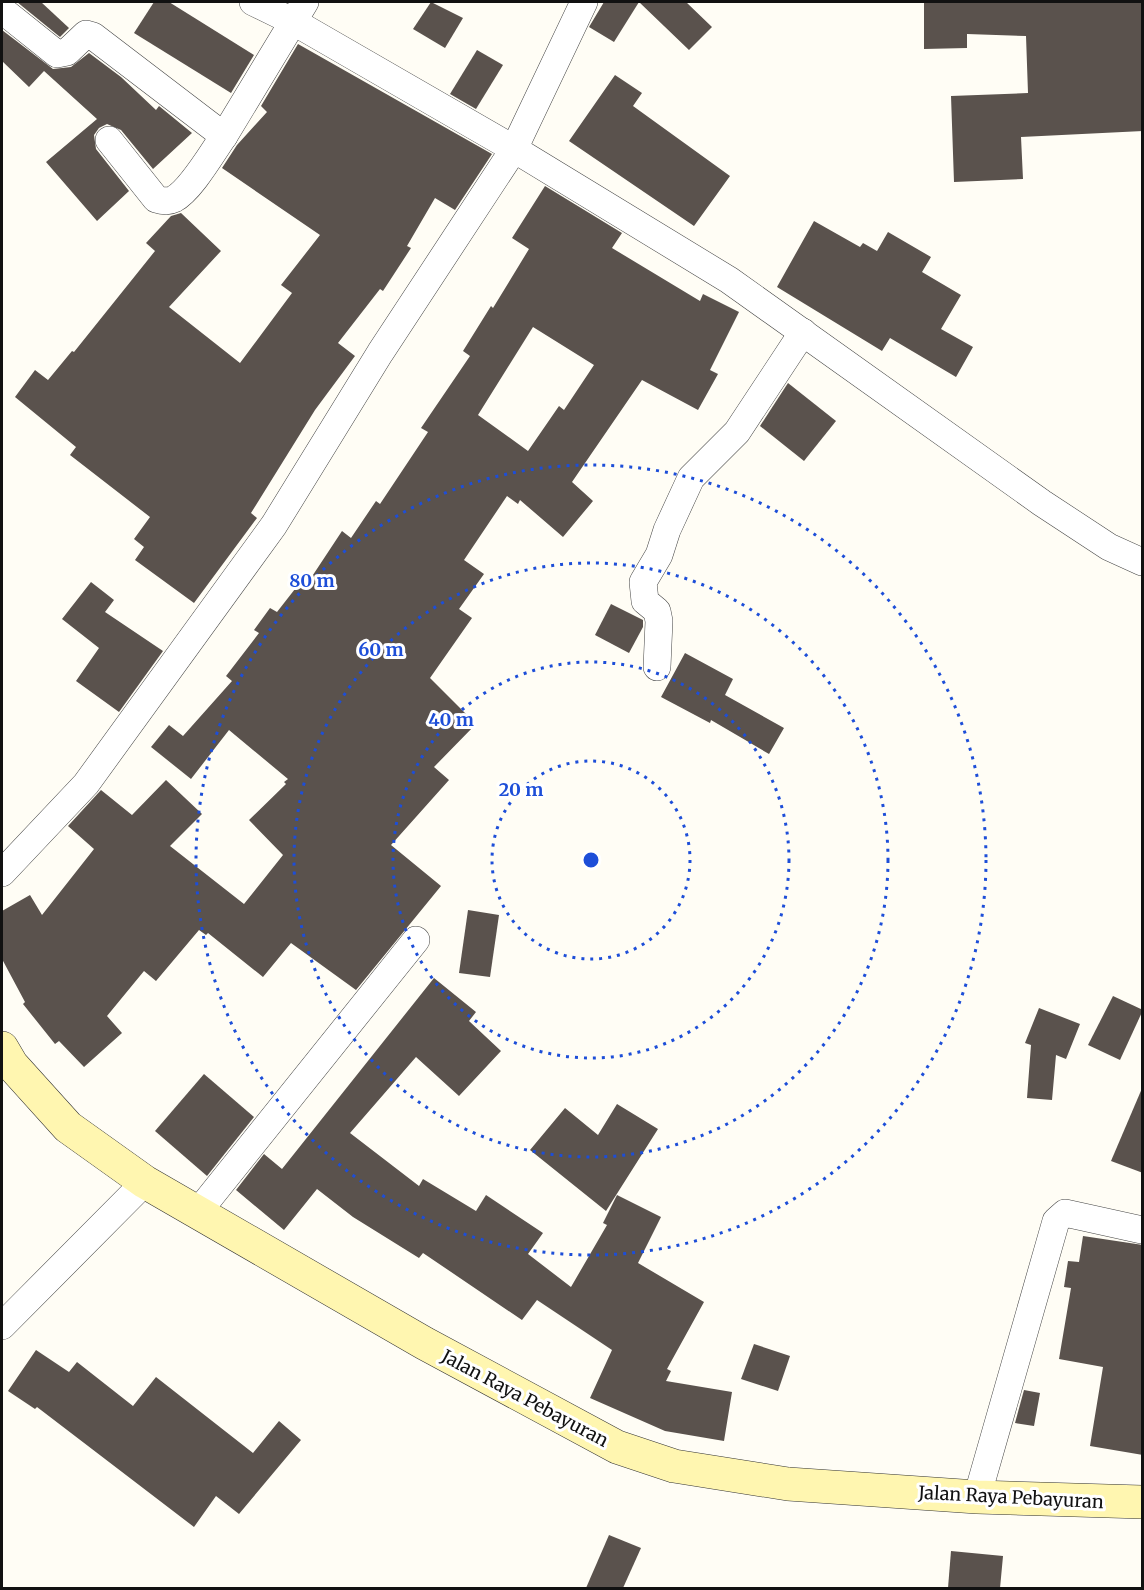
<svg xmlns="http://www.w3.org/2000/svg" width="1144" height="1590" font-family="Merriweather,serif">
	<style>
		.building { fill: #5a524d; fill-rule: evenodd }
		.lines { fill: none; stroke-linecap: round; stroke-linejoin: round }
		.minor-casing { stroke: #444; stroke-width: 28 }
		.secondary-casing { stroke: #333; stroke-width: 34 }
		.minor { stroke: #fff; stroke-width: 27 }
		.secondary { stroke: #fff6b0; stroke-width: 33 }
		.ring { fill: none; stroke: #1d4ed8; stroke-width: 3; stroke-dasharray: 3 6 }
		.labels { text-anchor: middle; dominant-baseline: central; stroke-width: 6; stroke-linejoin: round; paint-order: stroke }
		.street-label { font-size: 18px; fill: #111; stroke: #fff }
		.centre { fill: #1d4ed8; stroke: #fff; stroke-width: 3 }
		.ring-label { font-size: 18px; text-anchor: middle; font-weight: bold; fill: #1d4ed8; stroke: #fff; stroke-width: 6; stroke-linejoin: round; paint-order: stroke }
	</style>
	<rect width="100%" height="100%" fill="#fffdf5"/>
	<g class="building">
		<polygon points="17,2 41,2 69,28 60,37"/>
		<polygon points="154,2 169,2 254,55 231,93 134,33"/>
		<polygon points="431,2 463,18 445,48 413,29"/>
		<polygon points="604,2 686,2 712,27 689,50 639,2 614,42 589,27"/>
		<polygon points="924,2 1143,2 1143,131 1021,137 1023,179 954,182 951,96 1028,93 1026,36 967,34 967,48 924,49"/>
		<polygon points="2,30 53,69 71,67 89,53 121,77 156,110 159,106 192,133 153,169 121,130 107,124 99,128 94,135 96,149 129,191 97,221 46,162 97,119 44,71 29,87 2,61"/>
		<polygon points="298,44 492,154 455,210 435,198 407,246 411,248 383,291 380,289 338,343 355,356 315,410 251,513 257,518 194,603 135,560 144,547 134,539 150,517 70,455 76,447 15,397 35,370 48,380 72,351 74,352 155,251 146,243 171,216 181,213 221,251 169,307 240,363 292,293 281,285 320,235 222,168 237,145 267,112 261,106"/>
		<polygon points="477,50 503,65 476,109 450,94"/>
		<polygon points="615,75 642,93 633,106 730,176 694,226 569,141"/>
		<path d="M545 186 622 233 612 248 700 301 703 294 739 312 710 370 718 374 698 410 642 380 572 482 593 501 563 537 520 500 518 504 507 496 464 560 484 574 459 609 472 618 430 678 476 724 434 767 449 780 391 845 441 886 356 990 291 943 263 977 208 933 206 935 199 930 156 981 144 971 107 1016 122 1033 84 1067 59 1041 55 1044 23 1004 25 1002 2 959V911L30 895 42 915 94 849 68 826 101 790 132 815 166 780 202 814 170 846 244 904 283 855 249 820 286 784 284 782 288 779 229 730 191 779 151 747 169 725 183 736 232 681 226 676 259 633 254 630 270 608 277 612 302 580 307 584 342 531 351 538 376 501 380 504 428 432 421 428 470 356 463 351 491 306 493 308 529 249 512 238ZM533 327 594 365 564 410 559 406 528 451 478 415Z"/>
		<polygon points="814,221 860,247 863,243 877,251 888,232 931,257 922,272 961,295 941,329 973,347 956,377 890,338 882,351 777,287"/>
		<polygon points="788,383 836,421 804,461 760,426"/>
		<polygon points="91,582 114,600 105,612 163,651 119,712 76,681 99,648 62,619"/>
		<polygon points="611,604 643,620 643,627 629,653 595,635"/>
		<polygon points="685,653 733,679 725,695 784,728 769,754 711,720 710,723 661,697"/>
		<polygon points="468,910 499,915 490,977 459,973"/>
		<polygon points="434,978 476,1012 469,1021 501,1051 459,1096 416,1057 350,1133 419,1186 423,1179 476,1211 486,1195 543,1233 528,1254 571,1287 607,1225 603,1223 617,1195 661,1217 638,1263 704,1302 667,1369 671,1371 666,1381 732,1392 724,1441 665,1431 590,1398 612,1350 537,1300 522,1320 423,1253 419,1258 353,1217 317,1189 284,1230 236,1190 264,1154 282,1169"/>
		<polygon points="1113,996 1143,1010 1120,1060 1088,1045"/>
		<polygon points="1039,1008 1080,1024 1066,1059 1056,1055 1052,1100 1027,1098 1031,1045 1025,1043"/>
		<polygon points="204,1074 254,1117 207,1176 155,1131"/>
		<polygon points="1143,1086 1143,1173 1111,1161"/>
		<polygon points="617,1104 658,1129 606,1211 530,1150 565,1108 598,1135"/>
		<polygon points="1083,1236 1143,1245 1143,1455 1090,1446 1103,1367 1059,1359 1071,1288 1064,1287 1068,1261 1079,1262"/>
		<polygon points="754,1344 790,1356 778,1391 741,1379"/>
		<polygon points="36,1350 69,1372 77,1362 133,1406 156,1377 253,1453 279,1421 301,1440 239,1514 216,1496 194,1527 37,1407 35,1409 8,1391"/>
		<polygon points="1024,1390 1040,1393 1034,1426 1015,1423"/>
		<polygon points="609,1535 641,1548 623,1588 586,1588"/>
		<polygon points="951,1551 1003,1556 1000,1588 948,1588"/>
	</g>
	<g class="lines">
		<defs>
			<g id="minor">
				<polyline points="253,2 294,22 514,149 729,280 1042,503 1109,547 1142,562"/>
				<polyline points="2,10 57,54 67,52 86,34 93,36 224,136 305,2"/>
				<path d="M109 140 156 199C163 201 168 202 174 199 191 190 212 153 224 136"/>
				<polyline points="657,667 659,621 657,611 645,601 643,582 659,555 667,530 691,478 737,432 803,332"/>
				<polyline points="2,873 86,784 274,525 380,353 514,149 584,2"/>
				<polyline points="198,1212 416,940"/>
				<polyline points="2,1326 145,1182"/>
				<polyline points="977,1497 1056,1221 1065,1213 1142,1230"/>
			</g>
			<polyline id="secondary" points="2,1048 12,1065 68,1127 145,1182 424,1343 617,1447 674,1466 788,1484 977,1497 1142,1502"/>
		</defs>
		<use href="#minor" class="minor-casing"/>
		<use href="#secondary" class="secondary-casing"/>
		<use href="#minor" class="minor"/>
		<use href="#secondary" class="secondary"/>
	</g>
	<g class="ring">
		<circle cx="591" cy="860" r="99"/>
		<circle cx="591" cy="860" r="198"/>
		<circle cx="591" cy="860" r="297"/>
		<circle cx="591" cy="860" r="395"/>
	</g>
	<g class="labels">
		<g class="street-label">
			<text transform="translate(525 1398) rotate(28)">Jalan Raya Pebayuran</text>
			<text transform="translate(1011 1497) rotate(3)">Jalan Raya Pebayuran</text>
		</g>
	</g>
	<circle cx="591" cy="860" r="9" class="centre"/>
	<g class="ring-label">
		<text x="312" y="587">80 m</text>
		<text x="381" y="656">60 m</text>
		<text x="451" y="726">40 m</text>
		<text x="521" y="796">20 m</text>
	</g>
	<rect width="1144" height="1590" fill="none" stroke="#111111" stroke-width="6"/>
</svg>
